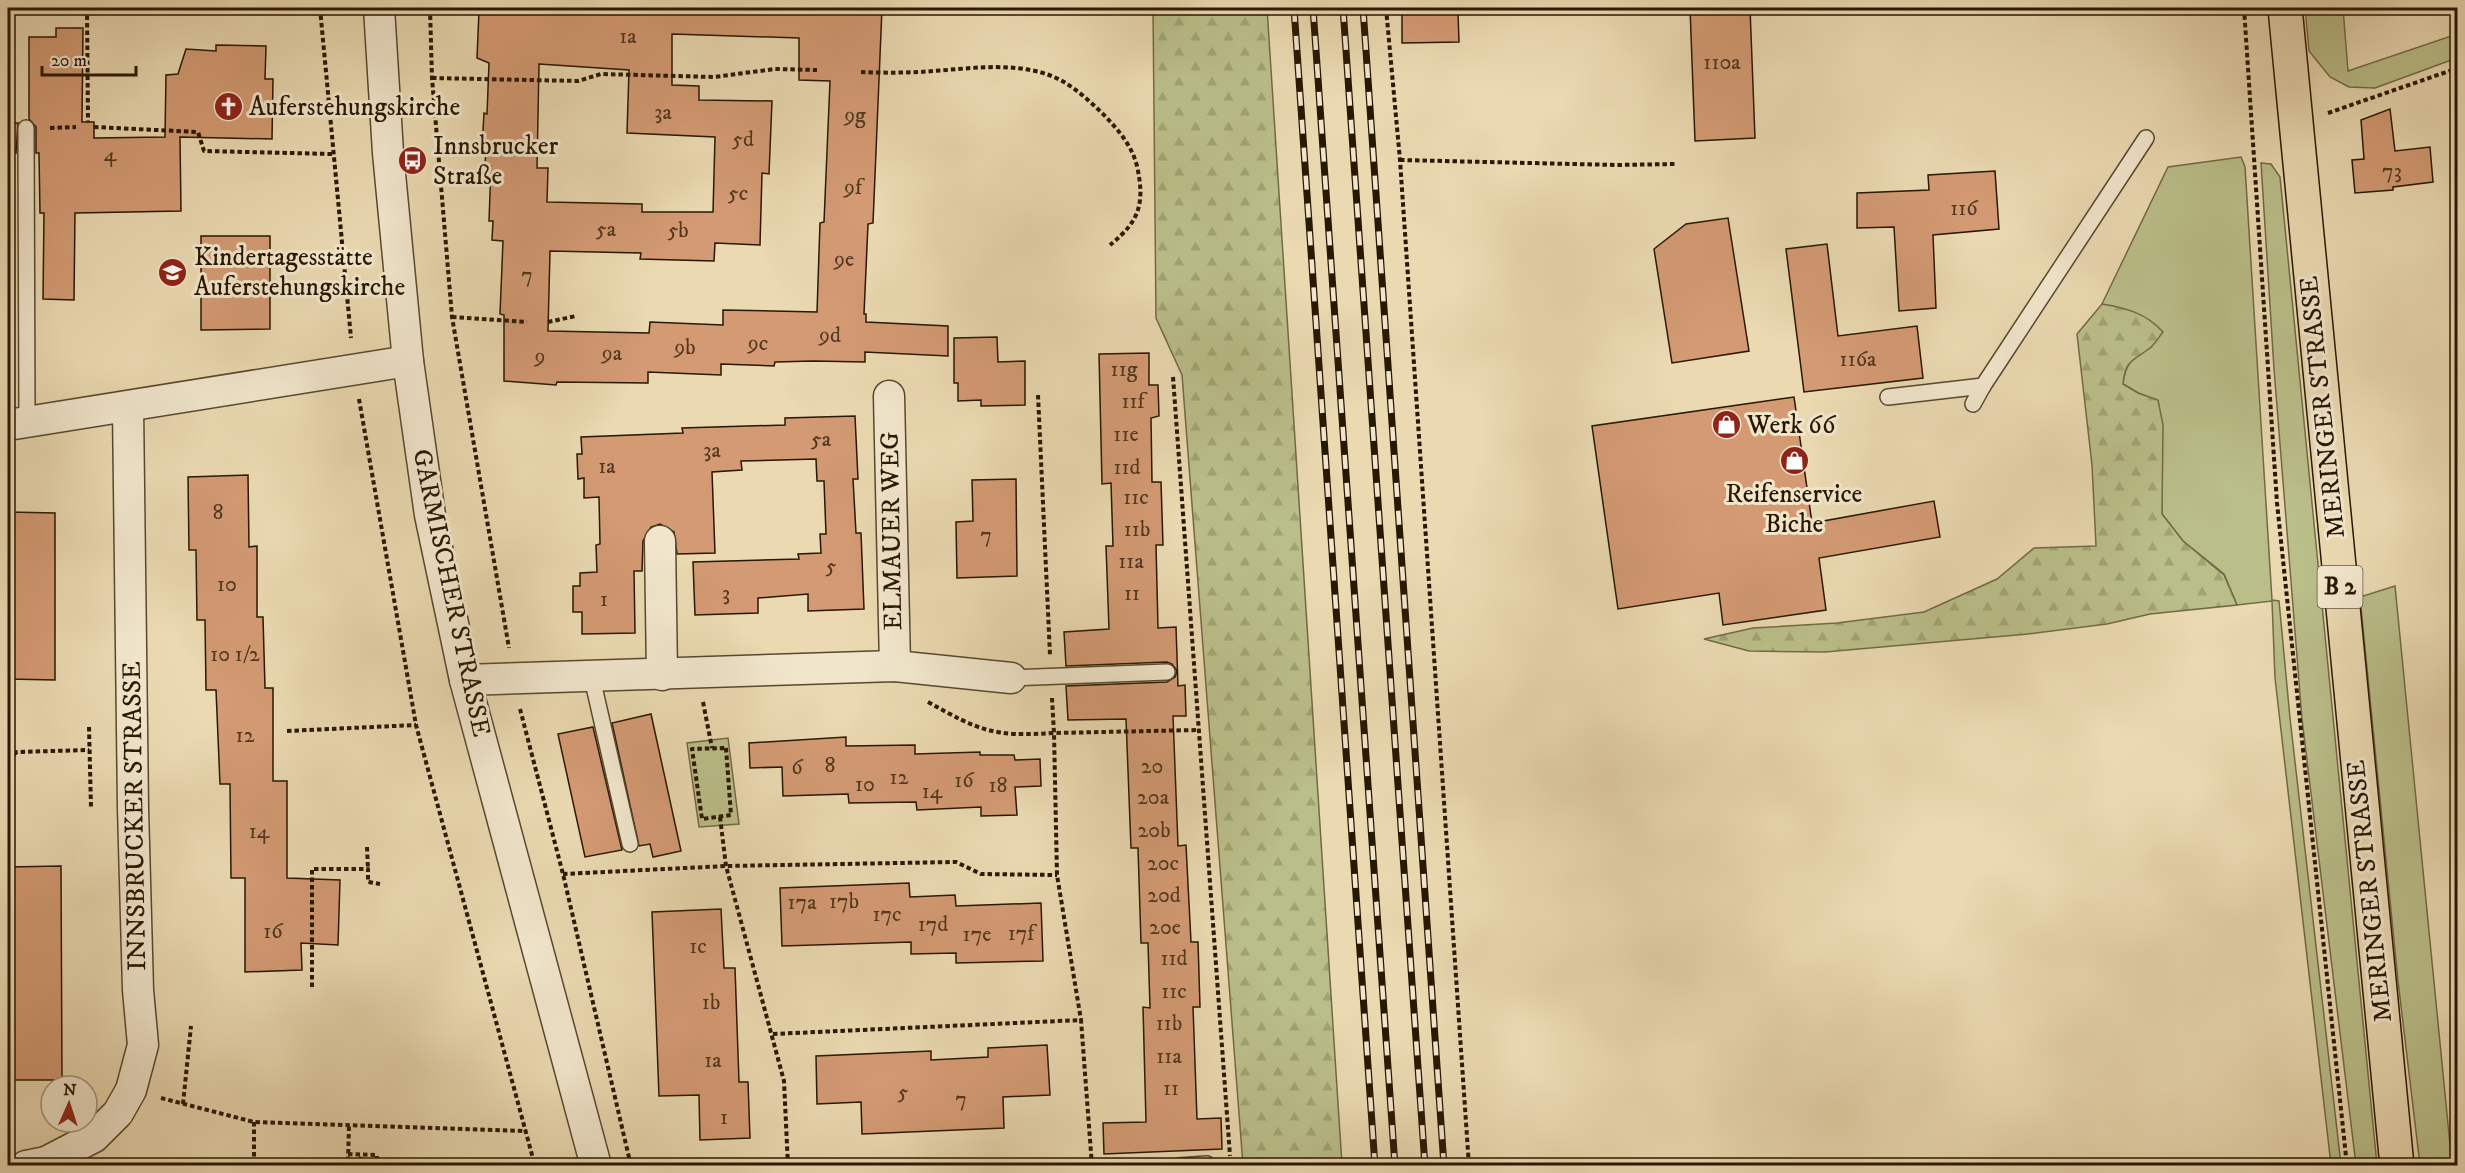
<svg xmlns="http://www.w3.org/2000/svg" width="2465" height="1173" font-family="'IM FELL DW Pica',serif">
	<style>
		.green { fill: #babe89; stroke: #716a45; stroke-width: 1.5 }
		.forest { fill: url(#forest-firs); stroke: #716a45; stroke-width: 1.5 }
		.building { fill: #d39a73; stroke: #281701; stroke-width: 1.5; fill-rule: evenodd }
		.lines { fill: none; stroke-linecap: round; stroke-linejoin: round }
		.service-casing { stroke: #58482d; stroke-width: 18 }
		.minor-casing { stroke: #58482d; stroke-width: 33 }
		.primary-casing { stroke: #281701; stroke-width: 36 }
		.path { stroke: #281701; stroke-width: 4; stroke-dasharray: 4.5 3; stroke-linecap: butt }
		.service { stroke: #f1e6cc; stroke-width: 15 }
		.minor { stroke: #f1e6cc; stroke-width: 30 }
		.primary { stroke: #ead9b1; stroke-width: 33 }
		.rail-casing { stroke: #281701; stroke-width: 7 }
		.rail { stroke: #f1e6cc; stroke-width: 4.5; stroke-dasharray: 14; stroke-linecap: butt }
		.labels { text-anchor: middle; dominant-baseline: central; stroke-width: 6; stroke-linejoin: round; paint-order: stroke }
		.number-label { font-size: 22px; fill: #53381e }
		.shield { fill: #f1e6cc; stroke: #64553e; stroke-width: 1.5 }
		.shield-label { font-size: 24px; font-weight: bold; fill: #281701 }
		.poi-label { font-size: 26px; fill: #281701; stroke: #f1e6cc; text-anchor: start }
		.street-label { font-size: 26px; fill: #281701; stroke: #f1e6cc }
	</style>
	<defs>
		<pattern id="forest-firs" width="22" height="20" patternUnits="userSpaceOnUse" patternTransform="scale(1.5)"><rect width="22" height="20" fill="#babe89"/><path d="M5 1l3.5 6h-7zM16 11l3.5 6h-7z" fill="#a0a374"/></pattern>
	</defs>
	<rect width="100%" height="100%" fill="#ead9b1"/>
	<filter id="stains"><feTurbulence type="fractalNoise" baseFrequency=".00333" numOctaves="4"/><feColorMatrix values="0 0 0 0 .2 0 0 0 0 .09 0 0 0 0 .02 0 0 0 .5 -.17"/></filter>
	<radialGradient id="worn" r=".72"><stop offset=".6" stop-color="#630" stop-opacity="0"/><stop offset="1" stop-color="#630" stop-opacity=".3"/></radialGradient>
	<g class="green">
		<polygon points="2305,8 2343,8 2348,71 2457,34 2457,58 2375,88 2349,87 2330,77 2309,51"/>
		<path d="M2241 157 2245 167 2272 600 2279 601 2290 718 2341 1165H2331L2275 678 2272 601 2237 605 2224 574 2183 541 2162 514 2158 401 2138 393 2123 384C2125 363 2133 357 2151 347L2102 304 2168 167Z"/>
		<polygon points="2261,163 2271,164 2280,177 2377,1165 2356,1165 2302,719 2274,369"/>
		<polygon points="2395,586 2452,1165 2420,1165 2398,981 2360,597"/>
		<polygon points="728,738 739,824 699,827 687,743"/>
	</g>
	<g class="forest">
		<polygon points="1153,8 1267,8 1342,1165 1243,1165 1182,375 1156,318"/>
		<path d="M2102 304C2126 308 2146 313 2163 332 2159 337 2155 344 2150 348 2133 361 2125 360 2123 384L2138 393 2158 400 2163 425 2162 514 2183 541 2224 575 2237 605 2150 614 2107 624 2028 634 1825 652 1749 651 1704 639 1753 628 1837 623 1924 612 1997 579 2034 548 2096 546 2092 465 2077 334Z"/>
	</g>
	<g class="building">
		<path d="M490 8H533V11L583 13V8H882L873 223 868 224 864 314H866V322L948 326V356L865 352V362L813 361 775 362 774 366 721 364V375L648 372V383L557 382 556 385 504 381V315L500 314 503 241 492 240 493 221H489L491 166H485L486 148H482L484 113 487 114 489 63 477 58 479 11 490 12ZM672 34 799 38V80L830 81 824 222 820 223 817 312 723 310V325L650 322 649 333 548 331 550 251 641 253 640 259 714 261 715 243 760 245 762 173 769 174 772 101 699 100V86L672 85ZM539 64 629 70 627 133 715 137 713 212H642V204L547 202 548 168H537Z"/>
		<polygon points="1690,8 1750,8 1755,138 1695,141"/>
		<polygon points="1458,13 1459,42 1402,43 1402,14"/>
		<polygon points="56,28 83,28 82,122 94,122 94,138 165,137 166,75 178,74 186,49 216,51 216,45 266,46 265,79 273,79 272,139 180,137 181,211 75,213 74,300 43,299 44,213 40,213 39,153 36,153 36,127 29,119 29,37 56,37"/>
		<polygon points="2390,109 2395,151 2430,147 2433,182 2393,187 2393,190 2355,193 2352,160 2364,159 2361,120"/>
		<polygon points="8,123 18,123 16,153 8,152"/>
		<polygon points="1995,171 1999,229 1933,235 1936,308 1899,311 1894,227 1857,228 1857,193 1929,190 1928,175"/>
		<polygon points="1728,218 1749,351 1672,363 1654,249 1686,224"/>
		<polygon points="201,236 270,236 270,329 201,330"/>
		<polygon points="1827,244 1838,336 1917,326 1923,378 1804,392 1786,249"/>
		<polygon points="997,337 998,362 1025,361 1025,405 981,406 981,400 958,401 958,383 954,383 954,338"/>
		<polygon points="1149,353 1149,385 1158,385 1159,416 1151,418 1152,482 1161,482 1163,545 1156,545 1158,628 1176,627 1178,686 1185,685 1186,716 1173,716 1178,846 1186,845 1191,942 1198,942 1200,1007 1193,1007 1197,1119 1221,1118 1222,1149 1104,1154 1103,1123 1146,1122 1143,1007 1150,1008 1148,943 1141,943 1138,848 1131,848 1126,719 1068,720 1066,686 1167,682 1175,677 1177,671 1172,664 1167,662 1066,666 1064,632 1109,629 1106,546 1113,546 1111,483 1102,484 1099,354"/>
		<polygon points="1794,397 1812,523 1934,501 1940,537 1819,558 1826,610 1723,625 1719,593 1618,609 1592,426"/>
		<polygon points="855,416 858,479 853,479 856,533 861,533 864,609 808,611 808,594 758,598 758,613 695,615 693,562 799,559 798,554 821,553 820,534 826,534 824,481 817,481 816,459 741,461 742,470 712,472 715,553 677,554 674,532 660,524 651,527 643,541 642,571 634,571 635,633 582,634 582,612 573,612 573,586 580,586 580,573 597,572 596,545 600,544 599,497 584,498 584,478 578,479 577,454 582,454 581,437 683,433 682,428 785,425 785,418"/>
		<polygon points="248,475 249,547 257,546 257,617 263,617 265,688 273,688 273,781 287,781 287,878 340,880 338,945 301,943 302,970 245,972 245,878 231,878 230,784 220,784 216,690 206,690 205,620 197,620 196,550 189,550 188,477"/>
		<polygon points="1016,479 1017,576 957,578 956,522 973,521 972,480"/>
		<polygon points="8,512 55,513 55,680 8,679"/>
		<polygon points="651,714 681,851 653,857 650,844 639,846 612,723"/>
		<polygon points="593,727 622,850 585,857 558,734"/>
		<polygon points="846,737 846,746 915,745 915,754 980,752 980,755 1014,755 1015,760 1040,759 1041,786 1015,787 1017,815 981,816 981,807 917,810 916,802 849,803 848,794 783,796 782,767 750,768 749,743"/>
		<polygon points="61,866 62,1080 8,1080 8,867"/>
		<polygon points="909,883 910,897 955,895 956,906 1041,903 1043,961 956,963 956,953 911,954 911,942 782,946 780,888"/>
		<polygon points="721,909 724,968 735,968 739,1082 748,1082 750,1138 700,1140 699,1095 659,1096 652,912"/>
		<polygon points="1047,1045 1050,1095 1003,1097 1004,1128 862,1134 861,1102 817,1104 816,1056 931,1051 931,1060 988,1057 988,1048"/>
	</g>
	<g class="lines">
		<defs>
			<g id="service">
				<polyline points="26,128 27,422"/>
				<polyline points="1888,397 1983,386 2146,138"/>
				<polyline points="1973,404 1983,386"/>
				<polyline points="592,678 630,844"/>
				<polyline points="1011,678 1167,672"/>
				<polyline points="1179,1166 1207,1164"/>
			</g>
			<g id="minor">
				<polyline points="379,8 388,153 408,361 430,515 465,680 596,1166"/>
				<polyline points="889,396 895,666"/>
				<polyline points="8,425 408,361"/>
				<polyline points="660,541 662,675"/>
				<polyline points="465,680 895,666 1011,678"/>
				<polyline points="26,1166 46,1162 94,1137 118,1113 131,1090 143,1045 138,990 133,808 128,407"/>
			</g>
			<polyline id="primary" points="2285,8 2397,1166"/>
		</defs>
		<use href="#service" class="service-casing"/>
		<use href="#minor" class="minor-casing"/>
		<use href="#primary" class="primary-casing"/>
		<g class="path">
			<polyline points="87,8 88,122"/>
			<polyline points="320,8 351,338"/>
			<polyline points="430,8 432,78 452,317 509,648"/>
			<polyline points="1386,8 1400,160 1469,1166"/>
			<polyline points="2244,8 2277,503 2347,1166"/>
			<path d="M861 72C885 73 910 73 934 71 975 68 1026 60 1064 82 1079 91 1093 104 1106 117 1119 131 1132 146 1137 166 1145 203 1140 221 1110 245"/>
			<polyline points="432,78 578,81 601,74 714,77 775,69 817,70"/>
			<polyline points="2328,113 2458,68"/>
			<polyline points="94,127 198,132 204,151 332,154"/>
			<polyline points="50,128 76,127"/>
			<polyline points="1400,160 1616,165 1675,164"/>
			<polyline points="452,317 527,322"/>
			<polyline points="548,322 576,316"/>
			<polyline points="1173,377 1230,1156"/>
			<polyline points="1038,395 1050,655"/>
			<polyline points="359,399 416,725 535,1166"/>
			<polyline points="1052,698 1054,733 1198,730"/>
			<polyline points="703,702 712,748"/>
			<path d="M928 702C980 731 993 737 1054 733L1057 875 1081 1020"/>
			<polyline points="520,709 563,874 631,1166"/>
			<polyline points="89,727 91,808"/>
			<polyline points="287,731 416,725"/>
			<polygon points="726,748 731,815 702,819 692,749"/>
			<polyline points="8,759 17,752 89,750"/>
			<polyline points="720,817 726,866 784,1081 788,1166"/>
			<polyline points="367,847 368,869"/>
			<polyline points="563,874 726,866 956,862 981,874 1057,875"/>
			<polyline points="312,987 312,869 368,869 368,882 380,884"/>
			<polyline points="773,1034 1081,1020 1092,1166"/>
			<polyline points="161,1098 254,1122 526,1131"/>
			<polyline points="183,1104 191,1026"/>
			<polyline points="254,1122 254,1166"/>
			<polyline points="348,1154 377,1155 377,1162"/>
			<polyline points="348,1161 349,1125"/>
			<polyline points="360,1161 361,1155"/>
		</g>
		<use href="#service" class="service"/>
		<use href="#minor" class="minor"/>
		<use href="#primary" class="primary"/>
		<defs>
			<g id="rail">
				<polyline points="1294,8 1375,1166"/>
				<polyline points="1313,8 1395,1166"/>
				<polyline points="1343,8 1425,1166"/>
				<polyline points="1363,8 1444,1166"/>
			</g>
		</defs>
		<use href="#rail" class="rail-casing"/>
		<use href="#rail" class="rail"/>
	</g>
	<defs>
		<symbol id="church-disc" viewBox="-11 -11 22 22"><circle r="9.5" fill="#8f2418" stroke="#f1e6cc"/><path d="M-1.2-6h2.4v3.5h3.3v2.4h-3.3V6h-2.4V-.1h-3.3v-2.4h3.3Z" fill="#fff"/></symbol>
		<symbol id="bus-disc" viewBox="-11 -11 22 22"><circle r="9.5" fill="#8f2418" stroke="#f1e6cc"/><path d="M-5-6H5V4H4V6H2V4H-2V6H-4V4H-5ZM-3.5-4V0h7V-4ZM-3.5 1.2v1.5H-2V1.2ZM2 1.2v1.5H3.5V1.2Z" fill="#fff"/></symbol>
		<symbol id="school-disc" viewBox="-11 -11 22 22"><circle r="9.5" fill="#8f2418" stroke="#f1e6cc"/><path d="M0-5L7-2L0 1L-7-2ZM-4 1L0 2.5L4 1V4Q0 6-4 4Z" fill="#fff"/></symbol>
		<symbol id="shop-disc" viewBox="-11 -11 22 22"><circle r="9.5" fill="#8f2418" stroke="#f1e6cc"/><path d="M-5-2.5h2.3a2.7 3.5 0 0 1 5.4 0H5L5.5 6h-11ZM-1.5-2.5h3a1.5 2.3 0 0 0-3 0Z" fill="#fff"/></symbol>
	</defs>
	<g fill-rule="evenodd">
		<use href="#church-disc" x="212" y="90" width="33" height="33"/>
		<use href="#bus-disc" x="396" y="144" width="33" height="33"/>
		<use href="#school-disc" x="156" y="256" width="33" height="33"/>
		<use href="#shop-disc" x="1710" y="408" width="33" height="33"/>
		<use href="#shop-disc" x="1778" y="444" width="33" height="33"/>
	</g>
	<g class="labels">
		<g class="number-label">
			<text x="628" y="36">1a</text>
			<text x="1722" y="62">110a</text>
			<text x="663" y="112">3a</text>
			<text x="855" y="115">9g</text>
			<text x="743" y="139">5d</text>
			<text x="110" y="154">4</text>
			<text x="2392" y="171">73</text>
			<text x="853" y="187">9f</text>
			<text x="738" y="193">5c</text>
			<text x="1964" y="208">116</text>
			<text x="606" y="229">5a</text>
			<text x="678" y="230">5b</text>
			<text x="844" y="259">9e</text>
			<text x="527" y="275">7</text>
			<text x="830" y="335">9d</text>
			<text x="758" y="343">9c</text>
			<text x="685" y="347">9b</text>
			<text x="612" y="353">9a</text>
			<text x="540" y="356">9</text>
			<text x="1858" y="359">116a</text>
			<text x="1124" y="369">11g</text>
			<text x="1133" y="401">11f</text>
			<text x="1126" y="434">11e</text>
			<text x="821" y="439">5a</text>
			<text x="712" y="450">3a</text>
			<text x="607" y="466">1a</text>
			<text x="1127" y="467">11d</text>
			<text x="1136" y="497">11c</text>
			<text x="218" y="512">8</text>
			<text x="1137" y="529">11b</text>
			<text x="986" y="535">7</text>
			<text x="1131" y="561">11a</text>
			<text x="831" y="566">5</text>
			<text x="227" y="584">10</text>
			<text x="726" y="593">3</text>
			<text x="1132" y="593">11</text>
			<text x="604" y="599">1</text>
			<text x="235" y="654">10 1/2</text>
			<text x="245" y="735">12</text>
			<text x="830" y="765">8</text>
			<text x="1152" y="766">20</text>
			<text x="797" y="767">6</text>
			<text x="899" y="777">12</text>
			<text x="964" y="780">16</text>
			<text x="865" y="784">10</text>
			<text x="998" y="785">18</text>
			<text x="932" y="791">14</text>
			<text x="1153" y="797">20a</text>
			<text x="1154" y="830">20b</text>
			<text x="259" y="831">14</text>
			<text x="1163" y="863">20c</text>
			<text x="1164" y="895">20d</text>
			<text x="844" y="901">17b</text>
			<text x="802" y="902">17a</text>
			<text x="887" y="914">17c</text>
			<text x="933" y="924">17d</text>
			<text x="1165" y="927">20e</text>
			<text x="273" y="931">16</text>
			<text x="1021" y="933">17f</text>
			<text x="977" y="934">17e</text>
			<text x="698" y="946">1c</text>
			<text x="1174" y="958">11d</text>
			<text x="1174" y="991">11c</text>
			<text x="711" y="1002">1b</text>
			<text x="1169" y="1023">11b</text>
			<text x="1169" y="1056">11a</text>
			<text x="713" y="1060">1a</text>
			<text x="1171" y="1088">11</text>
			<text x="903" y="1092">5</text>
			<text x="961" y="1099">7</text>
			<text x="724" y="1117">1</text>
		</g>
		<rect class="shield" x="2317.5" y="566" width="45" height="42" rx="4.5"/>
		<g class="shield-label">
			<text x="2340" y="587">B 2</text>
		</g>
		<g class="poi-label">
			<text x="249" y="107">Auferstehungskirche</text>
			<text x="433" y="146">Innsbrucker<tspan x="433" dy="30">Straße</tspan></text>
			<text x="194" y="257">Kindertagesstätte<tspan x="194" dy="30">Auferstehungskirche</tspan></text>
			<text x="1747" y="425">Werk 66</text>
			<text x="1794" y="494" text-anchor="middle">Reifenservice<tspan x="1794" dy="30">Biche</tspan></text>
		</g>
		<g class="street-label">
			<text transform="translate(2323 407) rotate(-96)">MERINGER STRASSE</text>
			<text transform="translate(892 531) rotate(-91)">ELMAUER WEG</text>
			<text transform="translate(451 593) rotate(78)">GARMISCHER STRASSE</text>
			<text transform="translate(135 816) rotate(-91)">INNSBRUCKER STRASSE</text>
			<text transform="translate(2370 891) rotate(-96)">MERINGER STRASSE</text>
		</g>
	</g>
	<rect width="2465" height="1173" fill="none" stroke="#ead9b1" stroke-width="30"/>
	<rect x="9" y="9" width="2447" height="1155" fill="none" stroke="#281701" stroke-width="3"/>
	<rect x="15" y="15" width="2435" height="1143" fill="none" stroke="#281701" stroke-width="1.5"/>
	<g transform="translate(69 1104) rotate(3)"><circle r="28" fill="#f1e6cc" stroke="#a1937b" stroke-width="1.5"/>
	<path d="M0-4.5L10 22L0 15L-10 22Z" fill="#8f2418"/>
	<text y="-9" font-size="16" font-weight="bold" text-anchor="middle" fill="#281701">N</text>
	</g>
	<path d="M42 66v9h94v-9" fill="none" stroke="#281701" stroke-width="3"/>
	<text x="51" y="66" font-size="18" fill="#281701" stroke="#f1e6cc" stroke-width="4.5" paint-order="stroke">20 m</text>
	<rect width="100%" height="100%" filter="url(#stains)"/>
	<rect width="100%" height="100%" fill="url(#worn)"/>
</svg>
